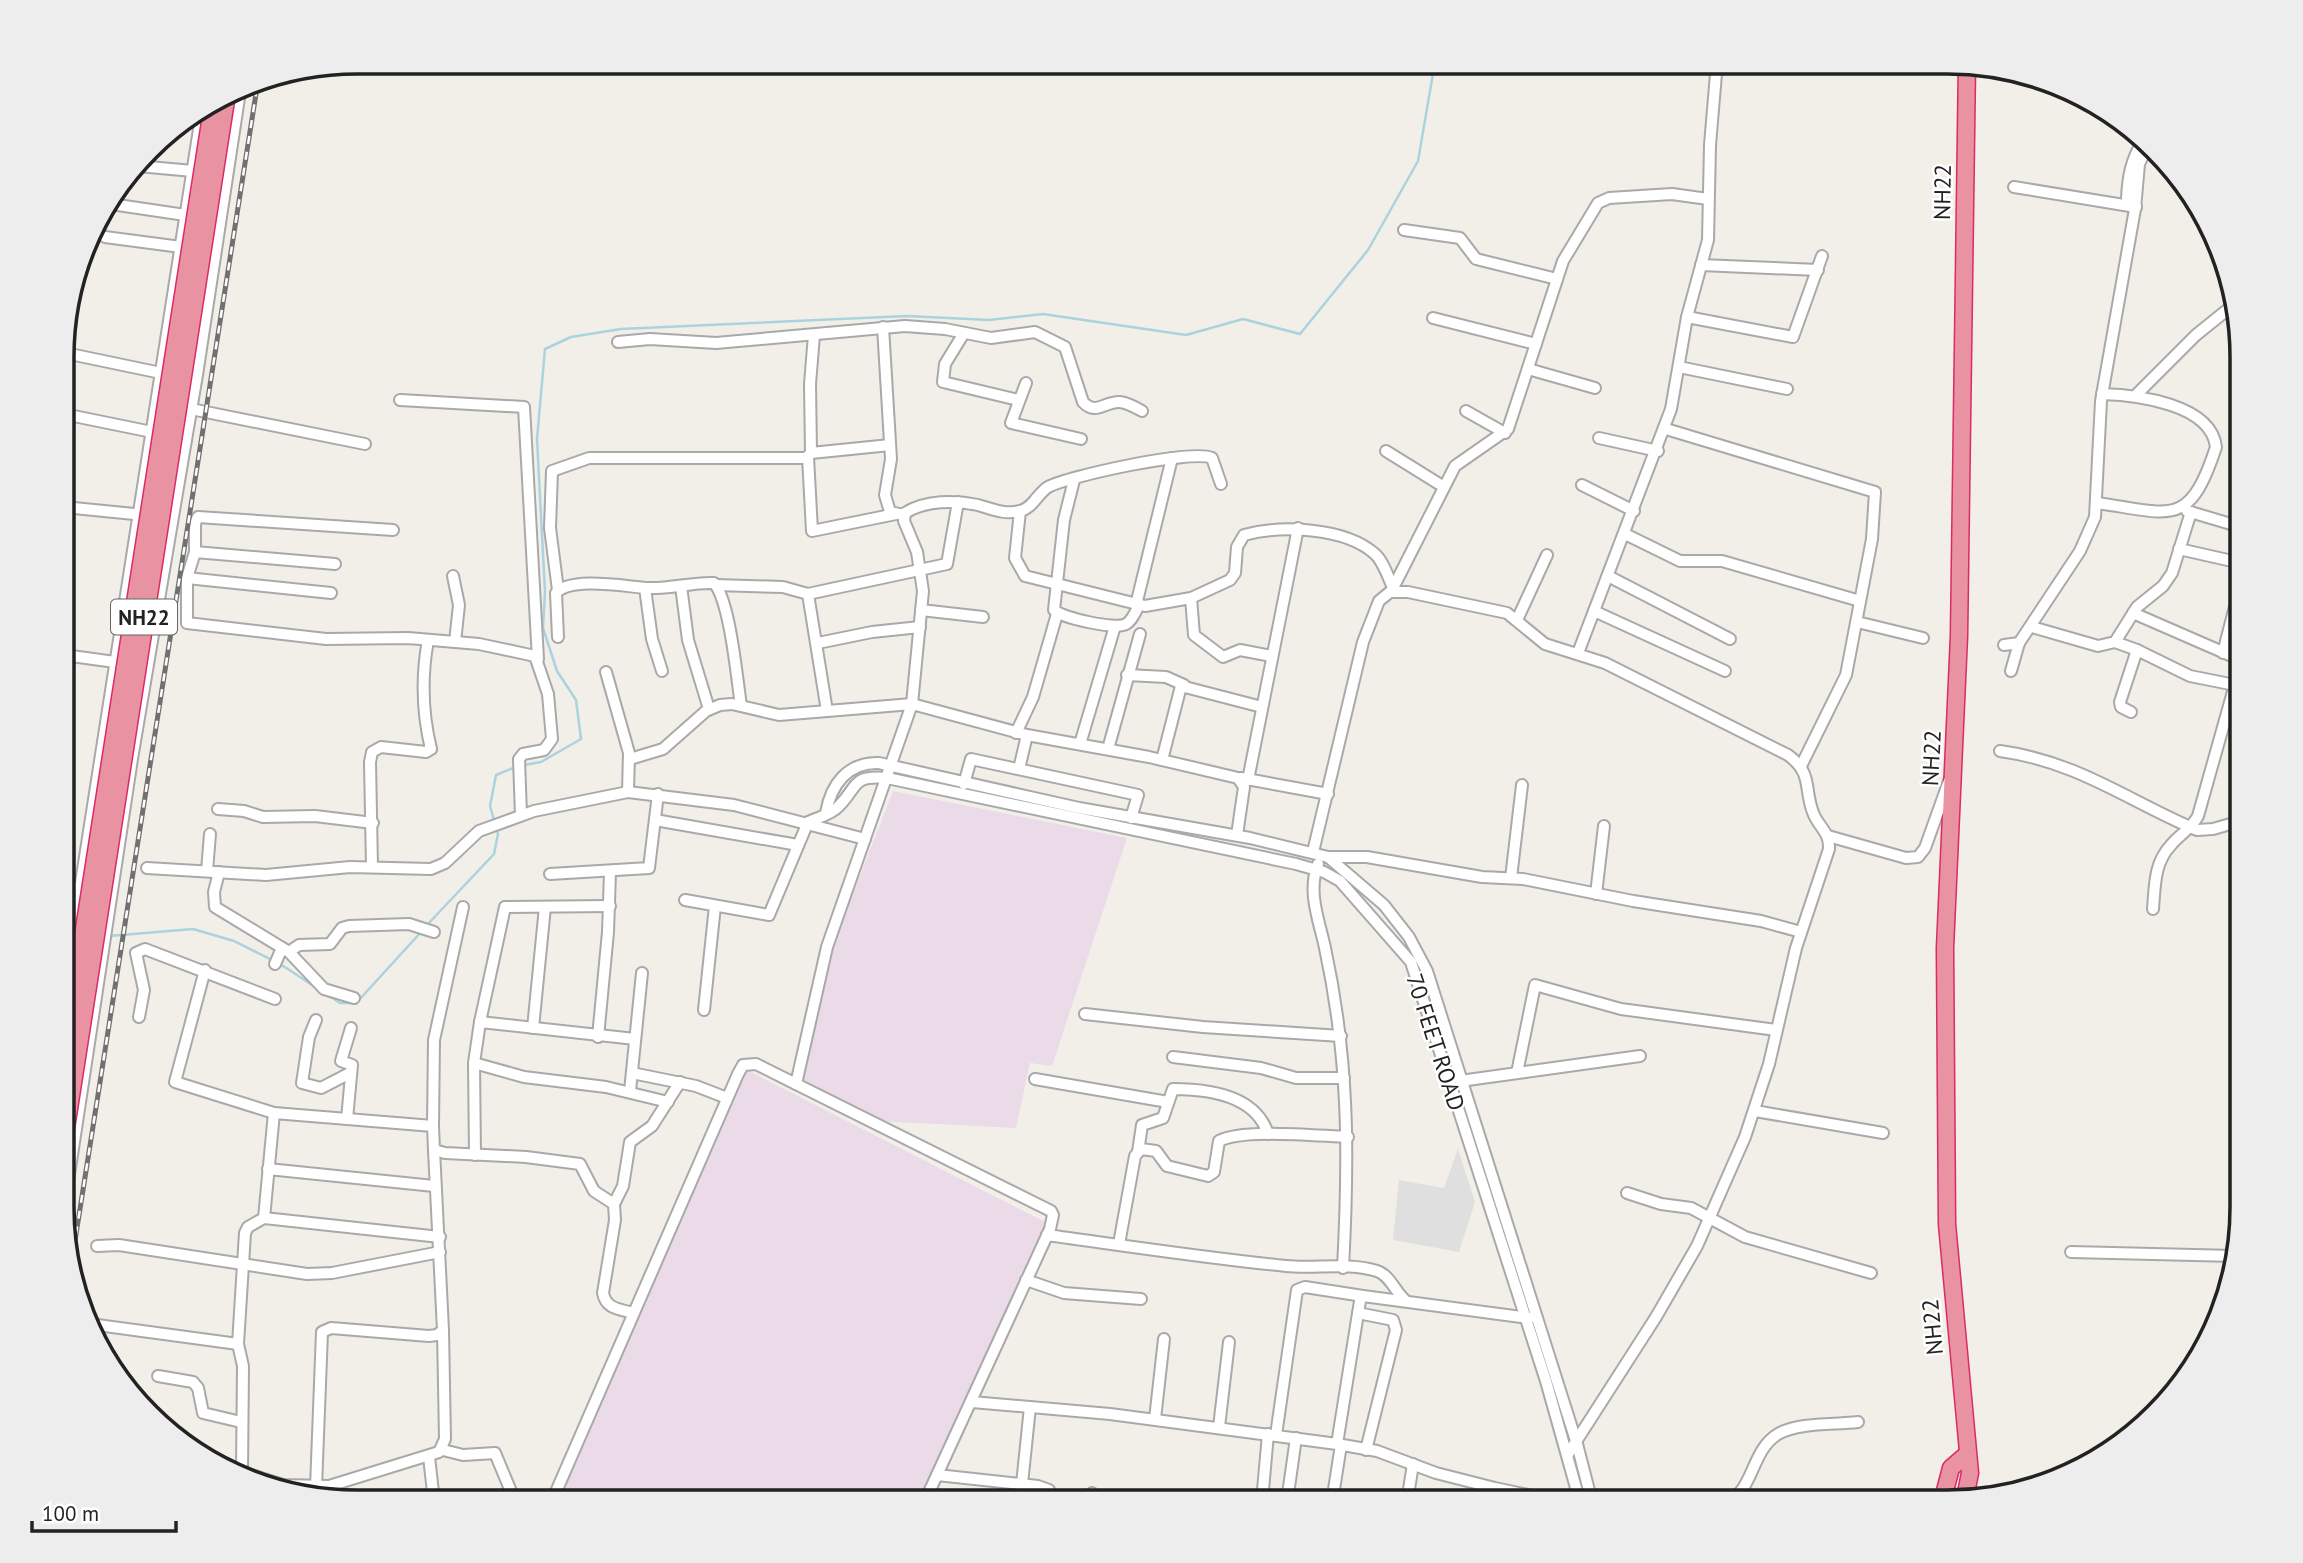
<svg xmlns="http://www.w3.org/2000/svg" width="2303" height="1563" font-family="'PT Sans',sans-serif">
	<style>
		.residential { fill: #e0dfdf }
		.industrial { fill: #ebdbe8 }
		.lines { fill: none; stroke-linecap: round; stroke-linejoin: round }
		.stream { stroke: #aad3df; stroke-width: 2.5 }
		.minor-casing { stroke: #a9a9a9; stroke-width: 14 }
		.highway-casing { stroke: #dc2a67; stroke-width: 19 }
		.minor { stroke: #fff; stroke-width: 10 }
		.highway { stroke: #e892a2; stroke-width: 16 }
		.rail-casing { stroke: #707070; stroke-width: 5 }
		.rail { stroke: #fff; stroke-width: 2.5; stroke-dasharray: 8; stroke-linecap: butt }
		.highway-bridge-casing { stroke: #dc2a67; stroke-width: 19; stroke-linecap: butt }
		.highway-bridge { stroke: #e892a2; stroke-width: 16 }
		.labels { text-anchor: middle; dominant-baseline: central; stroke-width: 5; stroke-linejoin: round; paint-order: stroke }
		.shield { fill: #fff; stroke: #646464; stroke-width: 2 }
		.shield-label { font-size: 21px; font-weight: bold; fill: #222 }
		.street-label { font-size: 23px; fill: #222; stroke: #fff }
		.rim { fill: none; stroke: #222; stroke-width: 3.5 }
	</style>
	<rect width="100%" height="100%" fill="#f2efe9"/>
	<polygon class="residential" points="1458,1149 1475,1202 1459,1252 1393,1240 1399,1180 1444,1188"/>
	<g class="industrial">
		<polygon points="893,791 1127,838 1052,1066 1030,1063 1016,1128 877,1121 800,1083 834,942"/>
		<polygon points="747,1070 1049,1224 918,1501 556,1501"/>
	</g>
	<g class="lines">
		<g class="stream">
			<polyline points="524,765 541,762 581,739 576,700 557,671 543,628 545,592 537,439 545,349 571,337 621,329 907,316 989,320 1043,314 1186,335 1243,319 1300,334 1368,250 1418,161 1435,62"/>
			<polyline points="494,820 490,806 496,775 518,766"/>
			<polyline points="427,925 494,854 498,834 496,827"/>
			<polyline points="109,936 193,929 234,941 274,961"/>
			<polyline points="280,964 340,1003 352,1003"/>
			<polyline points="358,1001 422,931"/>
		</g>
		<defs>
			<g id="minor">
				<polyline points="138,166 193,171"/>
				<polyline points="2014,187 2136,207"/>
				<polyline points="111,204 192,216"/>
				<path d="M2136 207 2127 198C2128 177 2131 160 2143 141"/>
				<polyline points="1404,230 1460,238 1476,259 1557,279"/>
				<polyline points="105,237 181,247"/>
				<polyline points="1701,265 1818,270"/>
				<polyline points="1687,317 1793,337 1822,256"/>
				<polyline points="1433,318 1536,344"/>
				<polyline points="883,327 891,459 885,495 890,512 904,515"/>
				<polyline points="64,332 67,329"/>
				<polyline points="964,333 945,364 943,382 1018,400"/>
				<path d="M618 342 650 339 716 343 905 326 945 329 991 338 1035 332 1065 347 1083 402C1096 416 1105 401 1120 402 1128 403 1135 407 1142 411"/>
				<polyline points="64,346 70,354 161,373"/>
				<polyline points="1679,367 1787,389"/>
				<polyline points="1528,369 1595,388"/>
				<polyline points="1026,383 1011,423 1081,439"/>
				<polyline points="2135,396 2196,335 2232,306"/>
				<polyline points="400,400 524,407 538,659"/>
				<polyline points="191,409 365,444"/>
				<polyline points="1466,411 1505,433"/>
				<polyline points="64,414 152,432"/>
				<polyline points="1666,429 1875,492 1872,539 1846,675 1801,766"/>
				<polyline points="1599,438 1658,451"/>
				<polyline points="1386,451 1444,487"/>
				<polyline points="811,453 890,445"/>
				<polyline points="808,457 812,531 896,514"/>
				<path d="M1074 480 1064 520 1054 610C1062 618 1116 630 1126 624 1132 621 1136 611 1139 605"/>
				<polyline points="1582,485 1634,511"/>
				<path d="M2097 503C2170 513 2189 530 2216 447 2211 404 2137 395 2102 394"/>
				<polyline points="64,507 144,515"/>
				<path d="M1020 511 1015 558 1025 576 1145 606 1191 598 1230 580 1235 573 1237 547 1244 535C1280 525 1345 527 1375 554 1384 562 1389 580 1395 592"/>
				<polyline points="2187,511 2241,527"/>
				<polyline points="1625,534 1680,561 1722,561 1860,601"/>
				<polyline points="2179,549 2241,563"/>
				<polyline points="195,552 195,523 198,517 393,530"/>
				<polyline points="335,564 195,552 187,578 187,623 326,639 408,638 479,644 535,656 548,694 552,739 544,750 523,754 519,759 521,815"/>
				<polyline points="453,576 459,605 455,642"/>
				<polyline points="1608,576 1730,639"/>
				<polyline points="187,578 331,593"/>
				<polyline points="716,585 783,587 808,594 827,711"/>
				<polyline points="681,586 688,640 709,709"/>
				<polyline points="645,588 652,639 662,671"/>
				<polyline points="1393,588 1455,466 1508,429 1563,261 1598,203 1609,198 1672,194 1708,199"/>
				<polyline points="558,590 550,528 552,471 589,458 806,458 811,453 810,384 814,335"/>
				<polyline points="808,594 947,564 958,502"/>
				<polyline points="1191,598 1194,635 1223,657 1240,650 1272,656"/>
				<polyline points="1136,605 1172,458"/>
				<polyline points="921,610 983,617"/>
				<polyline points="1594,611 1725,671"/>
				<polyline points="2133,613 2241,660"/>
				<polyline points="1517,620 1547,555"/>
				<polyline points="1857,622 1923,638"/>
				<polyline points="2032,627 2098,646 2115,642 2137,607 2163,586 2172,573 2191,512"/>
				<path d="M558 637 556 593C572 576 627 587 648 588 670 589 693 582 714 583 730 601 737 679 741 706"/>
				<path d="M2115 642 2137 650 2190 676 2230 684 2234 688 2198 816C2191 829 2180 834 2171 845 2154 863 2155 885 2153 909"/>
				<polyline points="818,643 872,632 920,627"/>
				<polyline points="2004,645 2019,643 2080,551 2095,517 2101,401 2135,209 2139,164 2147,147"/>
				<polyline points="1578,653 1671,409 1687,317 1708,240 1710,145 1717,62"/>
				<polyline points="2223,653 2240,587"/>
				<polyline points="64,655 115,662"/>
				<polyline points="2011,671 2019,643"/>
				<polyline points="606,672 629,753 628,792"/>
				<polyline points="1127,675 1166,677 1184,685"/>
				<polyline points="2131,712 2121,707 2120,702 2137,650"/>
				<polyline points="1016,733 1033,697 1057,614"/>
				<polyline points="1080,744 1115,626"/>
				<polyline points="1108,749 1140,634"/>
				<path d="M2000 751C2079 762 2128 801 2197 830L2213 829 2241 821"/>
				<polyline points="630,759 663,749 706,711 720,705 732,704 779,715 912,704 1027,735 1149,757 1238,778 1244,787 1237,835"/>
				<polyline points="1162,760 1181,686 1262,707"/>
				<polyline points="1019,769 1027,735"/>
				<polyline points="1241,778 1328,794"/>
				<polyline points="1248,780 1298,528"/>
				<polyline points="964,784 971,759 1138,795 1131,818"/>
				<polyline points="218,809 244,811 263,817 315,816 373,823"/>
				<path d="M826 813C831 784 848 762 879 763L1079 808 1250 838 1328 857 1384 905 1409 937 1427 971 1577 1444 1592 1502"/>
				<polyline points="655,820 798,845"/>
				<polyline points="1828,836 1906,858 1918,857 1925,848 1949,781"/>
				<path d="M1313 852 1363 642 1379 601 1390 592H1408L1507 613 1545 644 1605 663 1788 755C1814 774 1803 790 1814 815 1820 828 1830 833 1829 849L1796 948 1769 1064 1745 1137 1697 1246 1656 1317 1568 1454"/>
				<polyline points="1328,857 1367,857 1482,877 1523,879 1633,901 1761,921 1801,932"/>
				<path d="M1318 864C1307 892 1319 920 1325 948 1349 1058 1349 1156 1343 1268"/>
				<path d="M372 867 370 762 372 752 381 747 426 752 431 749C422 712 421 678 428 640"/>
				<polyline points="147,868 266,875 350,867 431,869 445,863 479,831 534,811 628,792 734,805 865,839"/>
				<polyline points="207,871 210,834"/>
				<polyline points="219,872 214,892 215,907 289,952 324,989 354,998"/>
				<polyline points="550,874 649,868 658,794"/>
				<polyline points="1511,878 1522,785"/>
				<polyline points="64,889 79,888"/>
				<polyline points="1596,894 1604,826"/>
				<path d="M685 900 769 915 808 822C817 818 832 814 838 807 859 786 851 775 887 778L1296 864 1324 872 1340 881 1411 962 1546 1381 1580 1502"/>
				<polyline points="289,952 299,945 330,944 342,928 349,926 409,924 434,932"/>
				<polyline points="275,964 282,948"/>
				<polyline points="205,970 175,1082 274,1113"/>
				<polyline points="64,991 202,110"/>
				<polyline points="704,1010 715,906"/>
				<polyline points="1085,1014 1203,1027 1341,1036"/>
				<polyline points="139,1017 144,990 136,953 145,949 275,999"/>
				<polyline points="316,1020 309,1037 302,1083 321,1088 350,1073"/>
				<polyline points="480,1022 635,1039"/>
				<polyline points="533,1028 545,907"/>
				<polyline points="598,1037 608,932 610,872"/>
				<polyline points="1173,1057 1261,1068 1296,1078 1344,1078"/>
				<polyline points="474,1063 524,1077 606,1087 668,1102"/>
				<polyline points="632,1073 696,1086 727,1098"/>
				<polyline points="1517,1073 1535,985 1621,1009 1776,1030"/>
				<polyline points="1035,1079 1168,1102"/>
				<polyline points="1460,1081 1640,1056"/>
				<polyline points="796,1084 1051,1211 1053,1215 1050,1229 925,1501"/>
				<polyline points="630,1091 642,973"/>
				<polyline points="1755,1111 1883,1133"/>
				<polyline points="347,1119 352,1065 341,1061 351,1028"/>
				<polyline points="433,1126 434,1040 463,907"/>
				<path d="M1138 1152 1142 1125 1163 1118 1173 1089C1210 1089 1256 1096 1268 1134"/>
				<polyline points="475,1155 474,1063 480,1022 505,907 610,906"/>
				<polyline points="268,1169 434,1186"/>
				<polyline points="1627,1193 1661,1204 1691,1208 1745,1237 1871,1273"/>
				<polyline points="614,1204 623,1186 630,1142 652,1126 680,1082"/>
				<polyline points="64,1208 132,759 197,375 241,85"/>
				<polyline points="264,1218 440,1237"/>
				<path d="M1047 1235C1127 1246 1206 1258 1286 1266 1315 1269 1348 1262 1377 1271 1390 1275 1395 1292 1406 1301"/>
				<path d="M1119 1244 1135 1156 1141 1149 1156 1151 1167 1166 1208 1176 1214 1172 1219 1141C1243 1128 1318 1136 1348 1137"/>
				<polyline points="97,1246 119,1245 307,1274 332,1273 440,1252"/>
				<polyline points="2237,1248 2241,1195"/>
				<polyline points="2071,1252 2235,1256"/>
				<polyline points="1026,1280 1064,1293 1141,1299"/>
				<polyline points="1358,1313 1393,1320 1396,1330 1366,1450"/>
				<polyline points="90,1324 238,1344"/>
				<polyline points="158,1376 193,1382 198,1388 203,1413 241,1422"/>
				<polyline points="972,1402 1110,1414 1337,1444 1377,1451 1436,1473 1495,1488 1560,1502"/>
				<polyline points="1155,1419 1164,1339"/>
				<polyline points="1219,1427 1229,1342"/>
				<polyline points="1276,1435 1297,1290 1305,1287 1363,1296"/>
				<polyline points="1337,1444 1360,1301 1363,1296 1529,1318"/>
				<polyline points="443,1450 463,1455 495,1453 515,1501"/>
				<polyline points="429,1457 434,1501"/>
				<path d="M242 1472 243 1366 238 1344 245 1233 248 1227 264 1218 274 1113 433 1126 434 1150 445 1153 526 1157 580 1164 594 1191 614 1204 615 1220 603 1293C606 1309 619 1309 633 1313"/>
				<polyline points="242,1475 242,1472 283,1485 329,1486 439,1452 445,1439 443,1330"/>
				<polyline points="937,1475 1038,1486 1049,1490 1050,1501"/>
				<polyline points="1022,1484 1030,1407"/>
				<polyline points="316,1487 322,1332 331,1328 429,1336 437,1335 443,1330 434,1150"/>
				<path d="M552 1501 738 1074 743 1065 756 1064 796 1084 827 947 912 704 923 591 917 552 904 521 905 513C925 500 955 500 978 505 992 509 1005 515 1020 511 1033 508 1037 494 1048 487 1069 476 1192 449 1212 458L1221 484"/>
				<polyline points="1090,1501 1092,1493"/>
				<polyline points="1262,1501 1268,1434"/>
				<polyline points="1287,1501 1296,1438"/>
				<polyline points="1332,1502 1341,1445"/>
				<polyline points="1407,1502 1413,1464"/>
				<path d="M1727 1502C1754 1491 1751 1450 1778 1434 1799 1422 1834 1425 1858 1422"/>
			</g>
			<g id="highway">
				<polyline points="1965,1498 1970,1473 1947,1224 1945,948 1959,636 1967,62"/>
				<polyline points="1942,1502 1951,1468 1966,1455"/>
			</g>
		</defs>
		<use href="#minor" class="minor-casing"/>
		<use href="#highway" class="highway-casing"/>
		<use href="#minor" class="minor"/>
		<use href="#highway" class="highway"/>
		<defs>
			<polyline id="rail" points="71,1266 258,81"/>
		</defs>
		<use href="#rail" class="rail-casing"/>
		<use href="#rail" class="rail"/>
		<defs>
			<g id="highway-bridge">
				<polyline points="64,1057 213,103"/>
				<polyline points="64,1141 227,94"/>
			</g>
		</defs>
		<use href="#highway-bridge" class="highway-bridge-casing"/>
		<use href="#highway-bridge" class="highway-bridge"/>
	</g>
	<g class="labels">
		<rect class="shield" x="111" y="599.5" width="66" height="35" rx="5"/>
		<g class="shield-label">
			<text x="144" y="617">NH22</text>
		</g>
		<g class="street-label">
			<text transform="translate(1942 192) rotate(-89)">NH22</text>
			<text transform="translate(1931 758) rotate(-87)">NH22</text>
			<text transform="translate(1436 1042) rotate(72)">70 FEET ROAD</text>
			<text transform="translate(1932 1327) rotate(-95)">NH22</text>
		</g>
	</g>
	<path d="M0 0H2303V1563H0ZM357 74H1947A283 283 0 0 1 2230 357V1207A283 283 0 0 1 1947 1490H357A283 283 0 0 1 74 1207V357A283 283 0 0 1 357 74Z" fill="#ededed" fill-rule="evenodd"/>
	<path class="rim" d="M357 74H1947A283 283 0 0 1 2230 357V1207A283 283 0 0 1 1947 1490H357A283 283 0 0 1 74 1207V357A283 283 0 0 1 357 74Z"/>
	<path d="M32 1521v10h144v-10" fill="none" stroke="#222222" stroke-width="3.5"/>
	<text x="42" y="1521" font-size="21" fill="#222222" stroke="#ffffff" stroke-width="5" paint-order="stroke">100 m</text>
</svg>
